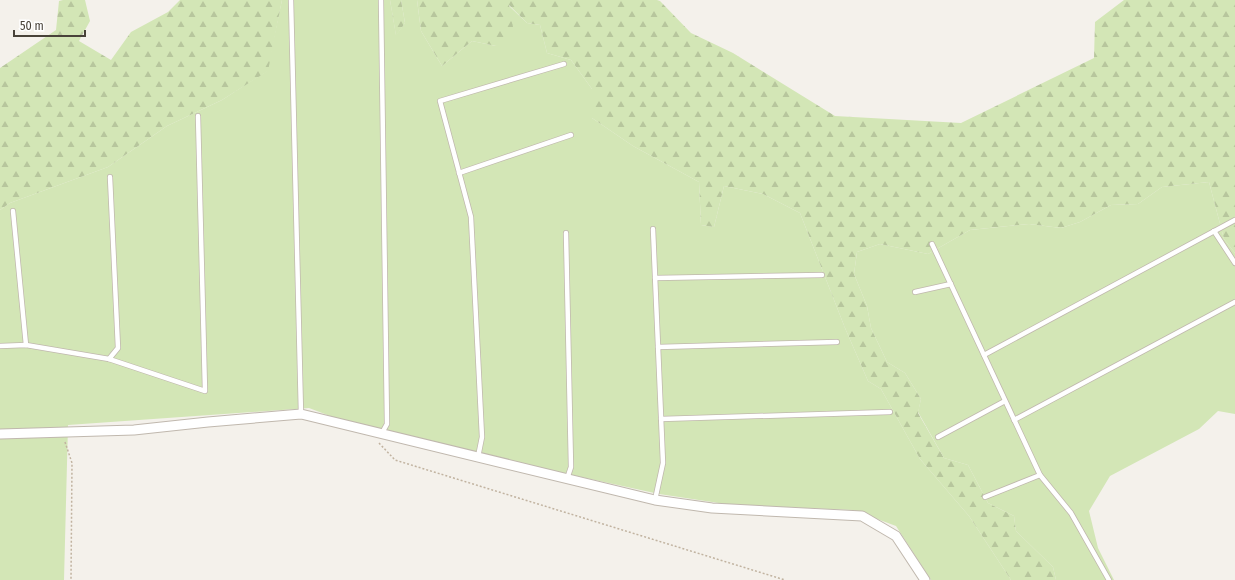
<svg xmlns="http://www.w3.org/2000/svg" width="1235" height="580" font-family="'Fira Sans Condensed',sans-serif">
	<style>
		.green { fill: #d3e6b6 }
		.forest { fill: url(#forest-firs) }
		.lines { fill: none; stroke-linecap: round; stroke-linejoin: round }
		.service-casing { stroke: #c0b8ae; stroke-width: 6 }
		.minor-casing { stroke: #c0b8ae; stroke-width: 11 }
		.path { stroke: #c1b3a0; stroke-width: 1.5; stroke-dasharray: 2 2; stroke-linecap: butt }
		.service { stroke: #fff; stroke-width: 4.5 }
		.minor { stroke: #fff; stroke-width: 9 }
	</style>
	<defs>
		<pattern id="forest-firs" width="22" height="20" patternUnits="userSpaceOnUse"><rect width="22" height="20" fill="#d3e6b6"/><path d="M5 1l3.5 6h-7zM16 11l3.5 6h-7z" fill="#b7c69d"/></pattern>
	</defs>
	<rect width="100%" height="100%" fill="#f4f1eb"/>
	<g class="green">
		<polygon points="282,0 390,0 396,35 405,23 401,0 417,0 421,31 442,66 472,41 496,46 508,5 527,23 540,25 547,53 571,60 592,89 592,118 633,146 699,182 701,225 714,227 724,186 763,194 800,213 845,328 868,381 881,389 920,459 969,516 1011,580 931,580 896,526 853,510 732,505 659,494 367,430 309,408 68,425 64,580 0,580 0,210 10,203 108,167 167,126 222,100 267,71"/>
		<polygon points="1209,182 1224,239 1235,253 1235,414 1218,411 1199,429 1110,476 1089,511 1098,548 1114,580 1056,580 1053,567 1016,531 1014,516 988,503 968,465 944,458 918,412 921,399 905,373 887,362 871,328 867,306 854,274 857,252 880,244 928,254 970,230 1029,224 1061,228 1080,222 1111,205 1138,204 1162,187"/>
	</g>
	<g class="forest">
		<polygon points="63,0 85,0 90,21 79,41 111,60 131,32 168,12 180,0 282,0 268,71 222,100 167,126 108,167 10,203 0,210 0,68 56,30 59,1"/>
		<polygon points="390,0 401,0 405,23 396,36"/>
		<polygon points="417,0 657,0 660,1 691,33 733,53 835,116 961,123 1094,58 1095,22 1124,0 1235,0 1235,253 1224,239 1209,182 1162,187 1138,204 1111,205 1080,222 1061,228 1029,224 970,230 928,254 880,244 857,252 854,274 867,306 871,328 887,362 905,373 921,399 918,413 944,458 968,465 988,503 1014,516 1016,531 1053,567 1056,580 1011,580 969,516 920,459 881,389 868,381 845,328 800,213 763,194 724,186 714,227 701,225 699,182 633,146 592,118 592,89 571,60 547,53 540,25 527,23 509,5 515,38 496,46 472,41 442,66 421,31"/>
	</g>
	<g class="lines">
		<defs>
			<g id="service">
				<polyline points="291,0 301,414"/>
				<polyline points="381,0 387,424 382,433"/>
				<polyline points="459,173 571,135"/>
				<polyline points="13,211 26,345"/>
				<polyline points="653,229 663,463 655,500"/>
				<polyline points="1214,231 1235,263"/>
				<polyline points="566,233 571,467 567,479"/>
				<polyline points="932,244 1040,475 1071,513 1109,580"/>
				<polyline points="655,278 822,275"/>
				<polyline points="915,292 951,284"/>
				<polyline points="0,346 26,345 109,359 205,391 198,116"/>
				<polyline points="658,347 837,342"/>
				<polyline points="984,355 1235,220"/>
				<polyline points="109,359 118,348 110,177"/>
				<polyline points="661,419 890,412"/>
				<polyline points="1014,420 1235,302"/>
				<polyline points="938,437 1005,401"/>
				<polyline points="478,457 482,437 471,217 440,101 564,64"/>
				<polyline points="985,497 1040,475"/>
			</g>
			<polyline id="minor" points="0,434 134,430 208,422 301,414 655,500 712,508 862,516 896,536 925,580"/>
		</defs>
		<use href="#service" class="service-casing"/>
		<use href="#minor" class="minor-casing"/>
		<g class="path">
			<polyline points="65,442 72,463 71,580"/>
			<polyline points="379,443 395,460 785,580"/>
		</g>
		<use href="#service" class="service"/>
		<use href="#minor" class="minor"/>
	</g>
	<path d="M14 30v6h71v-6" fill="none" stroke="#484239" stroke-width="2"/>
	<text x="20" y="30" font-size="12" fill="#484239" stroke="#ffffff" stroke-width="3" paint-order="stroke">50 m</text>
</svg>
